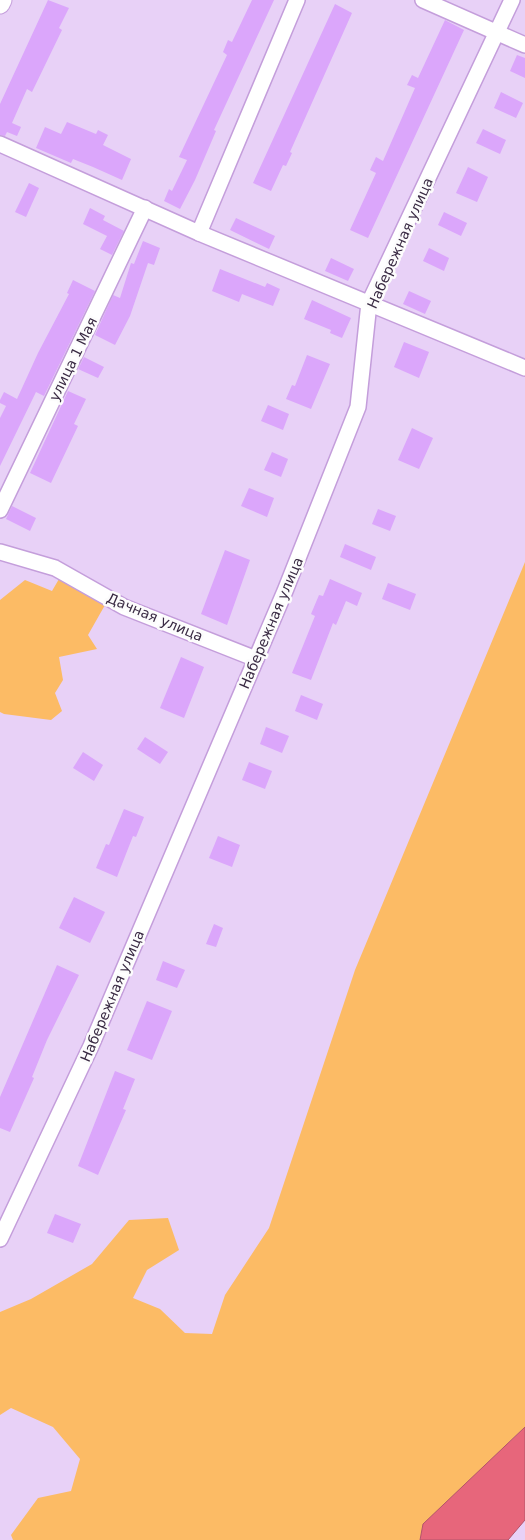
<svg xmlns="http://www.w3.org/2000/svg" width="525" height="1540" font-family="'DejaVu Sans',sans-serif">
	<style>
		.green { fill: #fcbb65 }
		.water { fill: #e7667b; stroke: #b3546a }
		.building { fill: #dba6fb }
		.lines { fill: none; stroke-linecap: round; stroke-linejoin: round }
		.minor-casing { stroke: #c49edb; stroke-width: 18 }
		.major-casing { stroke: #c49edb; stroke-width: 21 }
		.minor { stroke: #fff; stroke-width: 15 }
		.major { stroke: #fff; stroke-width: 19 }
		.labels { text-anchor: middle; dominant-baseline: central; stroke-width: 5; stroke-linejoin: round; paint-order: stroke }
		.street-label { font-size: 14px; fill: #392a43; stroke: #fcfcfc }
	</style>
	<rect width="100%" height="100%" fill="#e8d1f7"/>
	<g class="green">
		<polygon points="525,562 525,1427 424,1524 420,1540 13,1540 11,1535 38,1498 71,1491 80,1459 53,1427 11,1408 0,1415 0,1312 31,1299 92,1264 129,1220 168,1218 179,1250 147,1270 133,1298 160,1309 185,1333 212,1334 225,1295 269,1228 355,970"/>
		<polygon points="59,579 105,605 88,635 97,649 59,657 63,680 55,693 62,711 51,720 4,714 0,712 0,600 25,580 52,591"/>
	</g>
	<polygon class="water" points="525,1427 525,1520 508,1540 420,1540 423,1524"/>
	<g class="building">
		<polygon points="48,0 69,8 59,28 62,30 32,92 27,89 12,123 21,127 17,136 7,132 5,136 0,135 0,104"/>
		<polygon points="252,0 274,0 214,130 216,131 195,180 180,209 164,201 169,189 172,191 187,160 179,157 227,55 223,52 228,40 232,42"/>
		<polygon points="335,4 352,13 290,152 292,153 286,166 283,165 271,191 253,183"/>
		<polygon points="445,20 464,30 368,238 350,230 376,173 370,170 376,157 383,161 415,88 407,85 412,75 418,78"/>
		<polygon points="517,55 525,58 525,78 510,71"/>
		<polygon points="501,92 523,103 516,118 494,108"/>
		<polygon points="67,122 96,134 98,130 108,135 103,145 131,159 122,180 93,167 73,159 71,163 36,148 45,127 61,134"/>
		<polygon points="483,129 506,140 500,154 476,143"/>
		<polygon points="468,167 488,177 477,202 456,193"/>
		<polygon points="29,183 39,188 26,217 15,212"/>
		<polygon points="90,208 105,216 103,220 124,231 112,255 100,249 107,236 83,224"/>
		<polygon points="444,212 467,223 461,236 438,225"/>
		<polygon points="236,218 275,236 269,249 230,230"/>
		<polygon points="143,241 160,248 154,265 148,263 130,316 115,345 95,335 113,295 120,298 131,263 134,264"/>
		<polygon points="429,248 449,258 444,271 423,261"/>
		<polygon points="331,258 354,269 348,281 325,271"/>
		<polygon points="220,269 265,287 267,283 280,289 273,306 242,294 239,302 212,291"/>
		<polygon points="73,280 95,291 44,396 36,392 0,466 0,418 6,406 0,403 0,400 4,392 17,399 38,353 69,294 67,293"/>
		<polygon points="409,291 431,301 425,314 403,304"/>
		<polygon points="312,300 351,318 342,338 330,333 331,330 304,319"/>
		<polygon points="404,342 429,352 419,378 394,367"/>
		<polygon points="307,355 330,364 311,409 286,399 292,385 295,386"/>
		<polygon points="84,357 104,367 98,378 78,369"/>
		<polygon points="68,391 86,399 74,424 78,426 51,483 30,473"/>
		<polygon points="268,405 289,414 283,430 261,421"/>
		<polygon points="412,428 433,438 419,469 398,460"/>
		<polygon points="272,452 288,459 281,477 264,470"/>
		<polygon points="249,488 274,498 267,517 241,506"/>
		<polygon points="12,506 36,518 30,531 6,519"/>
		<polygon points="378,509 396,516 390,531 372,524"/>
		<polygon points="345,544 376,557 371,570 340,557"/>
		<polygon points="225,550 250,560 227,625 201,614"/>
		<polygon points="330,579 362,593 357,606 346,601 336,625 333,623 311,680 292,673 315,616 311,614 319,595 323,596"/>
		<polygon points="388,583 416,594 410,610 382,599"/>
		<polygon points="181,657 204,667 184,718 160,708"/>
		<polygon points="301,695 323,704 317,720 295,711"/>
		<polygon points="266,727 289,736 282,753 260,744"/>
		<polygon points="145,737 168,752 160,764 137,749"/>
		<polygon points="83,752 103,765 94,781 73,768"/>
		<polygon points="249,762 272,771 265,789 242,780"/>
		<polygon points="124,809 144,817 136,837 133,836 117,877 96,868 106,844 109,845"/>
		<polygon points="218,836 240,845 232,867 209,858"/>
		<polygon points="74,897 105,912 90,943 59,928"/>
		<polygon points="214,924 223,928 216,947 206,944"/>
		<polygon points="163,961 185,970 177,988 156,980"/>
		<polygon points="57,965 79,975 47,1040 32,1077 34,1078 10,1132 0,1128 0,1097"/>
		<polygon points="147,1001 172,1011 152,1060 127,1050"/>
		<polygon points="115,1071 135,1079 123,1109 126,1110 98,1175 78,1166"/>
		<polygon points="55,1214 81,1224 73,1243 47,1233"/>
	</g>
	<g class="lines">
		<defs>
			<g id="minor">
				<polyline points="423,0 525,45"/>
				<polyline points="0,144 199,233 525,368"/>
				<polyline points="199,233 297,0"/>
				<polyline points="0,510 145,208"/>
				<polyline points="0,552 55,568 124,607 256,659"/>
				<polyline points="0,1239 91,1046 285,591 358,407 369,303 512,0"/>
			</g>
			<polyline id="major" points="0,4 2,0"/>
		</defs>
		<use href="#minor" class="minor-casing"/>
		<use href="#major" class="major-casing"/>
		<use href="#minor" class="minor"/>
		<use href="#major" class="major"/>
	</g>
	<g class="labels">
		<g class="street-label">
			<text transform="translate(400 243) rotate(-66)">Набережная улица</text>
			<text transform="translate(73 359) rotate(-64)">улица 1 Мая</text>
			<text transform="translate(155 617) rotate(23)">Дачная улица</text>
			<text transform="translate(271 623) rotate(-67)">Набережная улица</text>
			<text transform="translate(112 996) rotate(-67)">Набережная улица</text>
		</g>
	</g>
</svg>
